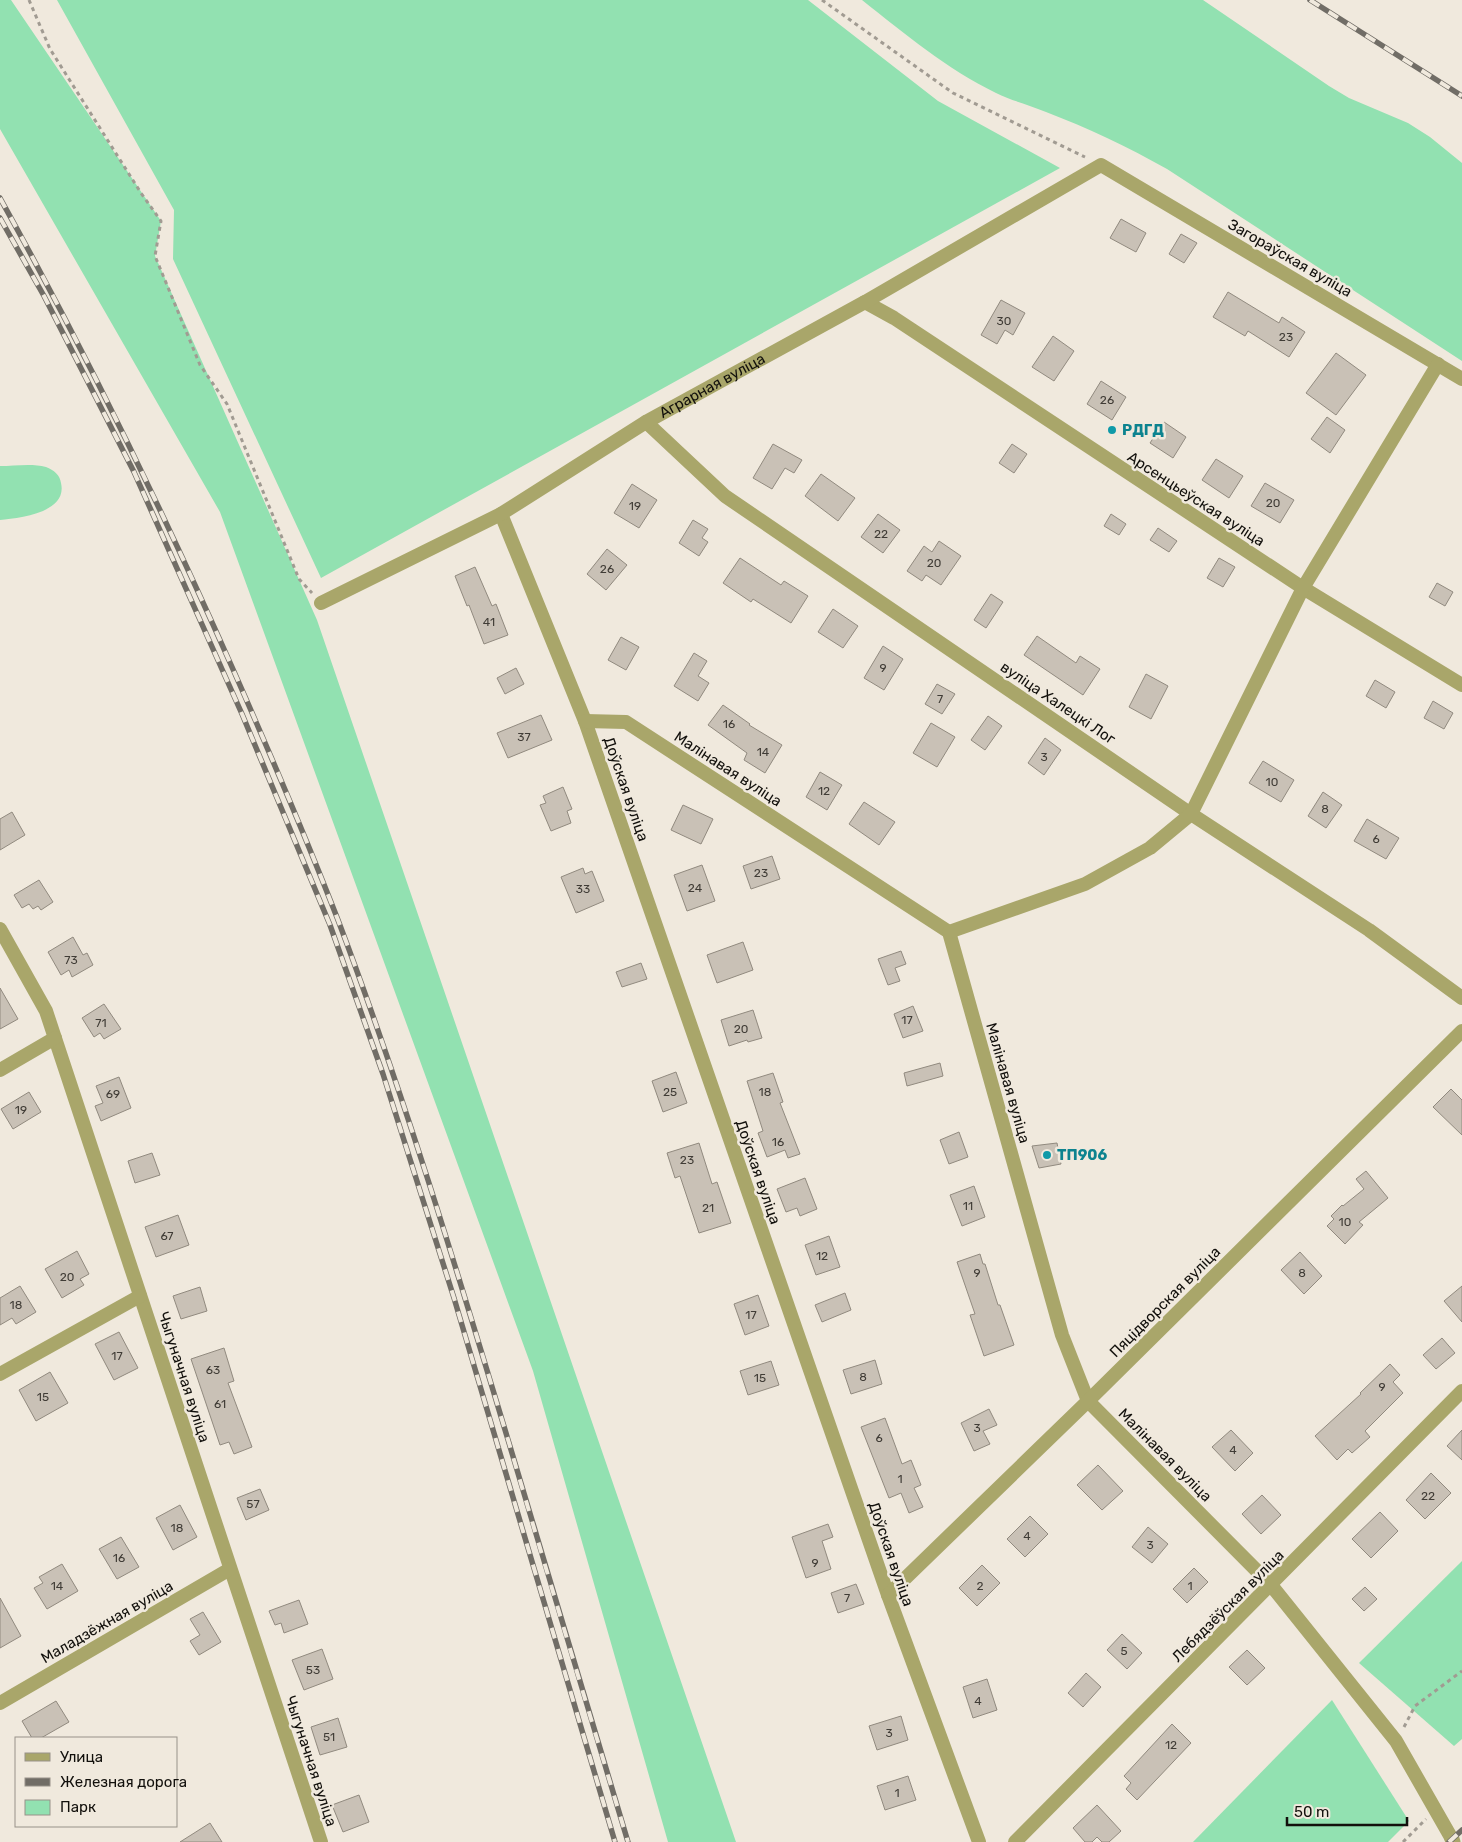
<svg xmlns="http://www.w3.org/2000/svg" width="1462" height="1842" font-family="Rubik,sans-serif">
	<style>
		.green { fill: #92e1b1 }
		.building { fill: #c9c1b6; stroke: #918a7f }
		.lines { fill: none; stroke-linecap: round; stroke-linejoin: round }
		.path { stroke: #a19b92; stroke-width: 3; stroke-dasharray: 4 4; stroke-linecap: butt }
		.minor { stroke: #a9a66a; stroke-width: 14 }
		.tertiary { stroke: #a9a66a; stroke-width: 15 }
		.rail-casing { stroke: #716d66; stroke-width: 5.5 }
		.rail { stroke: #f0e9dd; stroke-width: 4; stroke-dasharray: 11; stroke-linecap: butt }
		.culture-dot { fill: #0f9aa8; stroke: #f0e9dd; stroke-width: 2 }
		.labels { text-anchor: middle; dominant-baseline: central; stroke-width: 5; stroke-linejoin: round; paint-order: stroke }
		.number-label { font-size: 12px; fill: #403c36 }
		.street-label { font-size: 15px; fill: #12100c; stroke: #f0e9dd }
		.culture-label { font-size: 15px; font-weight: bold; fill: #0d838f; stroke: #f0e9dd; text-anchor: start }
	</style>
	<rect width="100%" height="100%" fill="#f0e9dd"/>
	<g class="green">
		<polygon points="0,0 11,0 161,221 155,256 317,620 736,1842 668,1842 533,1371 220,512 0,129"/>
		<polygon points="57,0 808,0 938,101 1060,168 321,578 173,259 174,210"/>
		<path d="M862 0H1203L1329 86 1349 98 1408 123 1430 137 1462 163V361L1167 169C1128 147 1088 128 1046 112 1030 105 1012 101 996 93 947 69 905 34 862 0Z"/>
		<path d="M0 466C14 466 32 463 46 467 54 470 60 475 61 483 68 513 19 518 0 520Z"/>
		<polygon points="1462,1561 1462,1739 1454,1746 1359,1663"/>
		<polygon points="1332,1700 1409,1821 1388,1842 1193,1842"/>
	</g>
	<g class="building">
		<polygon points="1121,219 1146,233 1136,252 1110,238"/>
		<polygon points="1181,234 1197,243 1184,263 1169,254"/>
		<polygon points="1228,292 1279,323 1282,317 1305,332 1289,357 1248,331 1245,336 1213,317"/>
		<polygon points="1001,300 1025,313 1013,335 1005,330 997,344 981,335"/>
		<polygon points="1053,336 1074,351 1054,381 1032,367"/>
		<polygon points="1336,353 1366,375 1336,415 1306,393"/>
		<polygon points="1101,381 1126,397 1112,420 1087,404"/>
		<polygon points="1327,417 1345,430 1330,453 1311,439"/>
		<polygon points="1164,422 1186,437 1173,458 1150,443"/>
		<polygon points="773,444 802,460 794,473 785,468 772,489 753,478"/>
		<polygon points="1012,444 1027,454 1014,473 999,463"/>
		<polygon points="1216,459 1243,476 1229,498 1202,480"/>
		<polygon points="821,474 855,498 838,521 805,496"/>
		<polygon points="1265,483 1294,500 1280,523 1251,506"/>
		<polygon points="632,484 657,500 639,528 614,513"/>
		<polygon points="878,514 900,530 883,553 861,537"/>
		<polygon points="1111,514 1126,524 1119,535 1104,526"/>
		<polygon points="693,520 708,529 702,538 708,542 699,556 679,543"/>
		<polygon points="1158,528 1177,541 1169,552 1150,540"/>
		<polygon points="939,541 961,556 941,585 926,575 922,581 907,571 924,546 932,552"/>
		<polygon points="607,549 627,565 606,590 587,574"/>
		<polygon points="740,558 781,585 784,581 808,596 791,623 753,599 751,602 723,583"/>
		<polygon points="1219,558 1235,567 1223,587 1207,578"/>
		<polygon points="475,567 492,606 496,604 508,635 484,644 469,605 467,606 455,576"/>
		<polygon points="1437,583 1453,592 1445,606 1429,597"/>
		<polygon points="991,594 1003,602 986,628 974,620"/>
		<polygon points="833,609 858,626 843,648 818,632"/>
		<polygon points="1037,636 1076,663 1080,656 1100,669 1083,695 1024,655"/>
		<polygon points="621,637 639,647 626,670 608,660"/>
		<polygon points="883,646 903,659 884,690 864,678"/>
		<polygon points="694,653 707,661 698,676 709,683 698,701 674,686"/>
		<polygon points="516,668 524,684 505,694 497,678"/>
		<polygon points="1146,674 1168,686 1151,719 1129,707"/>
		<polygon points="1375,680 1395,692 1386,708 1366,696"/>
		<polygon points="937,684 955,694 942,714 925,704"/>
		<polygon points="1433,701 1453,713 1444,729 1424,718"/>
		<polygon points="723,705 750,724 749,725 782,745 765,773 744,760 747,753 708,725"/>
		<polygon points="541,715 552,740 508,758 497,733"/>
		<polygon points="988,716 1002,726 985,750 971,740"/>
		<polygon points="931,723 955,737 937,767 913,753"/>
		<polygon points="1045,738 1061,750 1044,775 1028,763"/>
		<polygon points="1263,761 1294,780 1281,802 1249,783"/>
		<polygon points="820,772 842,785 827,810 806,797"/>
		<polygon points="563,787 572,809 567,811 571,823 551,831 540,805 546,803 543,796"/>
		<polygon points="1323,792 1342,805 1326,828 1308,816"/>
		<polygon points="864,802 895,822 879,845 849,824"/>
		<polygon points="683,805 713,819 701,844 671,830"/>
		<polygon points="12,812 25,835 0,850 0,819"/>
		<polygon points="1367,819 1399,838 1386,859 1354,841"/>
		<polygon points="772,856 780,879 751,889 743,866"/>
		<polygon points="702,865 715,901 687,911 674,875"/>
		<polygon points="583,868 585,874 592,871 604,901 576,913 561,877"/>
		<polygon points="39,880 53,902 41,910 38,906 33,909 29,904 22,908 14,895"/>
		<polygon points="73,937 83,955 87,953 93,965 72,977 69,970 61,975 48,952"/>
		<polygon points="743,942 753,970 717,983 707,955"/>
		<polygon points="901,951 906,964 895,968 900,981 888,985 878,959"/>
		<polygon points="641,963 647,979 622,987 616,972"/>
		<polygon points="0,988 18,1019 0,1029"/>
		<polygon points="104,1004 121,1029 104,1039 100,1033 94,1037 82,1018"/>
		<polygon points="913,1006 923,1031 903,1038 894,1014"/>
		<polygon points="753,1010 762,1038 748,1042 747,1040 729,1046 721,1020"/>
		<polygon points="940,1063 943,1076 907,1086 904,1073"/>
		<polygon points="676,1072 687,1103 663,1112 652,1081"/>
		<polygon points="773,1073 783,1102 780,1103 800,1154 788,1158 785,1150 767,1157 758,1133 763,1131 747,1081"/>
		<polygon points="119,1077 131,1108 101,1121 95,1106 103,1103 96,1086"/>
		<polygon points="1451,1089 1462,1100 1462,1135 1433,1107"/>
		<polygon points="29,1092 41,1112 13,1129 1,1109"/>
		<polygon points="959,1132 968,1157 949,1164 940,1140"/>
		<polygon points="699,1143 712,1184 717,1182 731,1223 699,1233 680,1176 675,1178 667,1153"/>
		<polygon points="1057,1143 1061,1164 1039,1168 1032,1146"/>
		<polygon points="152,1153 160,1175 135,1183 128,1161"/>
		<polygon points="1366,1171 1388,1198 1359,1222 1363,1225 1345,1244 1327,1226 1334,1219 1331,1216 1342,1205 1343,1206 1364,1189 1356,1179"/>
		<polygon points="805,1178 817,1209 800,1216 797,1208 786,1212 777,1189"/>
		<polygon points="974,1186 985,1217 962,1226 950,1195"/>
		<polygon points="178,1215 189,1245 156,1257 145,1227"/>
		<polygon points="829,1236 840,1267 816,1275 805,1245"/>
		<polygon points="77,1251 89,1274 80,1279 84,1285 62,1298 45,1269"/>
		<polygon points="1300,1252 1322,1276 1304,1294 1281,1270"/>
		<polygon points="980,1254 983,1264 985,1264 998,1305 1000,1305 1014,1345 984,1356 970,1315 975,1314 957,1262"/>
		<polygon points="20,1286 36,1312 16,1324 12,1318 0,1325 0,1298"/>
		<polygon points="1462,1286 1462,1322 1444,1301"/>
		<polygon points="200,1287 207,1311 181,1319 173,1296"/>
		<polygon points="845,1293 851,1310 822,1322 815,1305"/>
		<polygon points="758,1295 769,1326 745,1335 734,1304"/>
		<polygon points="119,1332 138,1368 114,1380 95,1344"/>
		<polygon points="1442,1338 1455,1353 1436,1369 1423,1355"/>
		<polygon points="224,1348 234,1381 228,1383 252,1447 234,1454 229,1442 220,1445 191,1359"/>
		<polygon points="875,1360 882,1384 851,1394 843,1370"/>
		<polygon points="771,1361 779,1385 748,1395 740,1371"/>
		<polygon points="1390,1364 1400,1375 1393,1382 1403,1393 1365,1431 1370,1437 1352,1453 1348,1449 1337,1460 1315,1436 1361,1394 1360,1393"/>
		<polygon points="50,1372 68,1403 36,1421 19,1390"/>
		<polygon points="989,1409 997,1425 983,1431 990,1444 974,1451 961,1423"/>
		<polygon points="885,1418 902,1464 911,1460 921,1485 914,1488 923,1507 909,1513 901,1493 889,1498 861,1427"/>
		<polygon points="1231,1430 1253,1453 1235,1471 1212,1447"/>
		<polygon points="1462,1430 1462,1460 1447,1446"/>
		<polygon points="1098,1465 1123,1491 1102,1510 1077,1485"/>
		<polygon points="1431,1473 1451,1493 1425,1519 1406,1500"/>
		<polygon points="260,1489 269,1510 246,1520 237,1498"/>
		<polygon points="1262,1495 1281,1515 1261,1534 1242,1514"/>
		<polygon points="180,1505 197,1537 173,1550 156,1518"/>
		<polygon points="1380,1512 1398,1531 1371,1558 1352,1539"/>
		<polygon points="1030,1516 1048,1534 1025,1557 1007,1539"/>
		<polygon points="828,1524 833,1537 822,1541 831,1569 806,1578 792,1537"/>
		<polygon points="1148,1527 1168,1544 1152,1563 1132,1547"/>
		<polygon points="121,1537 139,1567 117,1579 99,1549"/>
		<polygon points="62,1564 78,1591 47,1609 34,1588 43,1583 39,1577"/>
		<polygon points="982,1565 1000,1583 977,1606 959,1588"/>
		<polygon points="1194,1568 1208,1582 1187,1603 1173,1589"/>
		<polygon points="856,1584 864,1604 838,1613 831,1593"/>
		<polygon points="1365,1587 1377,1599 1364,1611 1352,1599"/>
		<polygon points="0,1598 21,1636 0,1648"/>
		<polygon points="299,1600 308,1624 284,1633 281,1623 275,1625 269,1611"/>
		<polygon points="203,1612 221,1642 199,1655 190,1641 200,1635 190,1619"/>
		<polygon points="1122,1634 1142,1653 1127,1669 1107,1650"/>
		<polygon points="322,1649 333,1679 304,1690 292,1660"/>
		<polygon points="1247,1650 1265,1668 1247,1685 1229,1667"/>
		<polygon points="1086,1673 1101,1687 1083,1707 1068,1693"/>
		<polygon points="987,1679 997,1710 973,1718 963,1687"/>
		<polygon points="56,1701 69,1722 41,1738 32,1738 22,1721"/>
		<polygon points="901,1716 908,1740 877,1750 869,1726"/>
		<polygon points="338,1718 347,1747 320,1755 311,1727"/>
		<polygon points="1172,1724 1191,1743 1137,1800 1126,1789 1131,1783 1124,1776"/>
		<polygon points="908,1776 916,1800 885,1810 877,1786"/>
		<polygon points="359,1795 369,1822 343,1832 332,1805"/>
		<polygon points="1097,1805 1121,1831 1109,1842 1102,1842 1097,1837 1092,1842 1085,1842 1073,1828"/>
		<polygon points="210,1823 222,1842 180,1842"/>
	</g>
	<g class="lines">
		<g class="path">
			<polyline points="29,0 50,49 141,193 161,221 155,256 200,365 227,404 299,579 312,593"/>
			<polyline points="822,0 953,93 1085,157"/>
			<polyline points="1404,1727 1415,1706 1462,1671"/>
			<polyline points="1403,1842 1426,1819"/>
		</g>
		<g class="minor">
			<polyline points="865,302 894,318 1303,588 1462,685"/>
			<polyline points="646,422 725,496 1191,814 1369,930 1462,998"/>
			<polyline points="501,514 585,721 888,1595 979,1842"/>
			<path id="s1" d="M321 603 501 514 646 422 865 302 1101 165 1462 379"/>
			<polyline points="585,721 626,722 949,932 1062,1335 1088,1401 1271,1585 1396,1741 1452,1839"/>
			<polyline points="0,929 46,1011 321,1842"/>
			<polyline points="949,932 1085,884 1150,848 1191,814 1303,588 1438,364"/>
			<polyline points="0,1070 55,1038"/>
			<polyline points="0,1374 140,1296"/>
			<polyline points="888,1595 1088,1401 1462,1031"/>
			<polyline points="0,1703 230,1569"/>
			<polyline points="1015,1842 1462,1391"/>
		</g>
		<polyline class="tertiary" points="1452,1839 1453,1842"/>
		<defs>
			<g id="rail">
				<polyline points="1310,0 1462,96"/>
				<path d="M0 198C85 351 161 507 232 667 269 751 305 835 338 920 403 1092 456 1267 509 1443 548 1576 588 1709 628 1842"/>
				<polyline points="0,218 44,296 134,472 242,714 330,925 383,1074 454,1298 615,1842"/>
				<polyline points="1449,1842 1462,1830"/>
			</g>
		</defs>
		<use href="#rail" class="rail-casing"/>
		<use href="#rail" class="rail"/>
	</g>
	<g class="culture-dot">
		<circle cx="1112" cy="430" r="5"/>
		<circle cx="1047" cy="1155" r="5"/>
	</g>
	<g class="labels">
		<g class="number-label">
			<text x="1004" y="321">30</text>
			<text x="1286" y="337">23</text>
			<text x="1107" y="400">26</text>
			<text x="1273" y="503">20</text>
			<text x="635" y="506">19</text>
			<text x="881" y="534">22</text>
			<text x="934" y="563">20</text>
			<text x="607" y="569">26</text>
			<text x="489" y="622">41</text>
			<text x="883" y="668">9</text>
			<text x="940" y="699">7</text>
			<text x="729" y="724">16</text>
			<text x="524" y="737">37</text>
			<text x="763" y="752">14</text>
			<text x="1044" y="757">3</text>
			<text x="1272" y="782">10</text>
			<text x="824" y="791">12</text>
			<text x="1325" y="809">8</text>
			<text x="1376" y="839">6</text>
			<text x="761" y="873">23</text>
			<text x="695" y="888">24</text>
			<text x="583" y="889">33</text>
			<text x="71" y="960">73</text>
			<text x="907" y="1020">17</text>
			<text x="101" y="1023">71</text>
			<text x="741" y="1029">20</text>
			<text x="670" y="1092">25</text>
			<text x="765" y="1092">18</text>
			<text x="113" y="1094">69</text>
			<text x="21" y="1110">19</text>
			<text x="778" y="1142">16</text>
			<text x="687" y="1160">23</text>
			<text x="968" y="1206">11</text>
			<text x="708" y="1208">21</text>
			<text x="1345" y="1222">10</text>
			<text x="167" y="1236">67</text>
			<text x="822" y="1256">12</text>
			<text x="977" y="1273">9</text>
			<text x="1302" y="1273">8</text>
			<text x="67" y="1277">20</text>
			<text x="16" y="1305">18</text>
			<text x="751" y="1315">17</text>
			<text x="117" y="1356">17</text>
			<text x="213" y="1370">63</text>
			<text x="863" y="1377">8</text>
			<text x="760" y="1378">15</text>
			<text x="1382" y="1387">9</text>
			<text x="43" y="1397">15</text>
			<text x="220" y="1404">61</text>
			<text x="977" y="1428">3</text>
			<text x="879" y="1438">6</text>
			<text x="1233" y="1450">4</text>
			<text x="900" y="1479">1</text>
			<text x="1428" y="1496">22</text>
			<text x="253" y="1504">57</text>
			<text x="177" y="1528">18</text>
			<text x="1027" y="1536">4</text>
			<text x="1150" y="1545">3</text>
			<text x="119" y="1558">16</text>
			<text x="815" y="1563">9</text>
			<text x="57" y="1586">14</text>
			<text x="980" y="1586">2</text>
			<text x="1190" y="1586">1</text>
			<text x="847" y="1598">7</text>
			<text x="1124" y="1651">5</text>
			<text x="313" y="1670">53</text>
			<text x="978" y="1701">4</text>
			<text x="889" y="1733">3</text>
			<text x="329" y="1737">51</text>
			<text x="1171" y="1745">12</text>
			<text x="897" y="1793">1</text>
		</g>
		<g class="street-label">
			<text transform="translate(1290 258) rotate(30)">Загораўская вуліца</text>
			<text stroke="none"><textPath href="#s1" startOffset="448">Аграрная вуліца</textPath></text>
			<text transform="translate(1196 499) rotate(33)">Арсенцьеўская вуліца</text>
			<text transform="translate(1058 703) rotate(34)">вуліца Халецкі Лог</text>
			<text transform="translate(728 769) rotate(33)">Малінавая вуліца</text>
			<text transform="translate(626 789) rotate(71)">Доўская вуліца</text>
			<text transform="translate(1008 1083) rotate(74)">Малінавая вуліца</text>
			<text transform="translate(758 1172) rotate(71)">Доўская вуліца</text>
			<text transform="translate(1165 1302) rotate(-45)">Пяцідворская вуліца</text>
			<text transform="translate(184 1377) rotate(72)">Чыгуначная вуліца</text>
			<text transform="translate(1165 1455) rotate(45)">Малінавая вуліца</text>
			<text transform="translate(891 1554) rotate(71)">Доўская вуліца</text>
			<text transform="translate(1228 1606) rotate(-45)">Лебядзёўская вуліца</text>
			<text transform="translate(107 1622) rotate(-30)">Маладзёжная вуліца</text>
			<text transform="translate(311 1761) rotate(72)">Чыгуначная вуліца</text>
		</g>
		<g class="culture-label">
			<text x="1122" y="430">РДГД</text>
			<text x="1057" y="1155">ТП906</text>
		</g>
	</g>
	<rect x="15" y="1737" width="162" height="90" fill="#f0e9dd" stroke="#979289"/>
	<rect x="25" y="1753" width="25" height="8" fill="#a9a66a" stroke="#979289"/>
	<text x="60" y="1762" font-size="15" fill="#12100c">Улица</text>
	<rect x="25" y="1778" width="25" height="8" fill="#716d66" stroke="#979289"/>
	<text x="60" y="1787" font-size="15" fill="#12100c">Железная дорога</text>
	<rect x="25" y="1800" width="25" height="15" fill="#92e1b1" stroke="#979289"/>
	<text x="60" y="1812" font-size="15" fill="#12100c">Парк</text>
	<path d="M1287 1817v8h120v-8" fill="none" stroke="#12100c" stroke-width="2.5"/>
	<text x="1294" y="1817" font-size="15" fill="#12100c" stroke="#f0e9dd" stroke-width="4" paint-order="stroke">50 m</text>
</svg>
